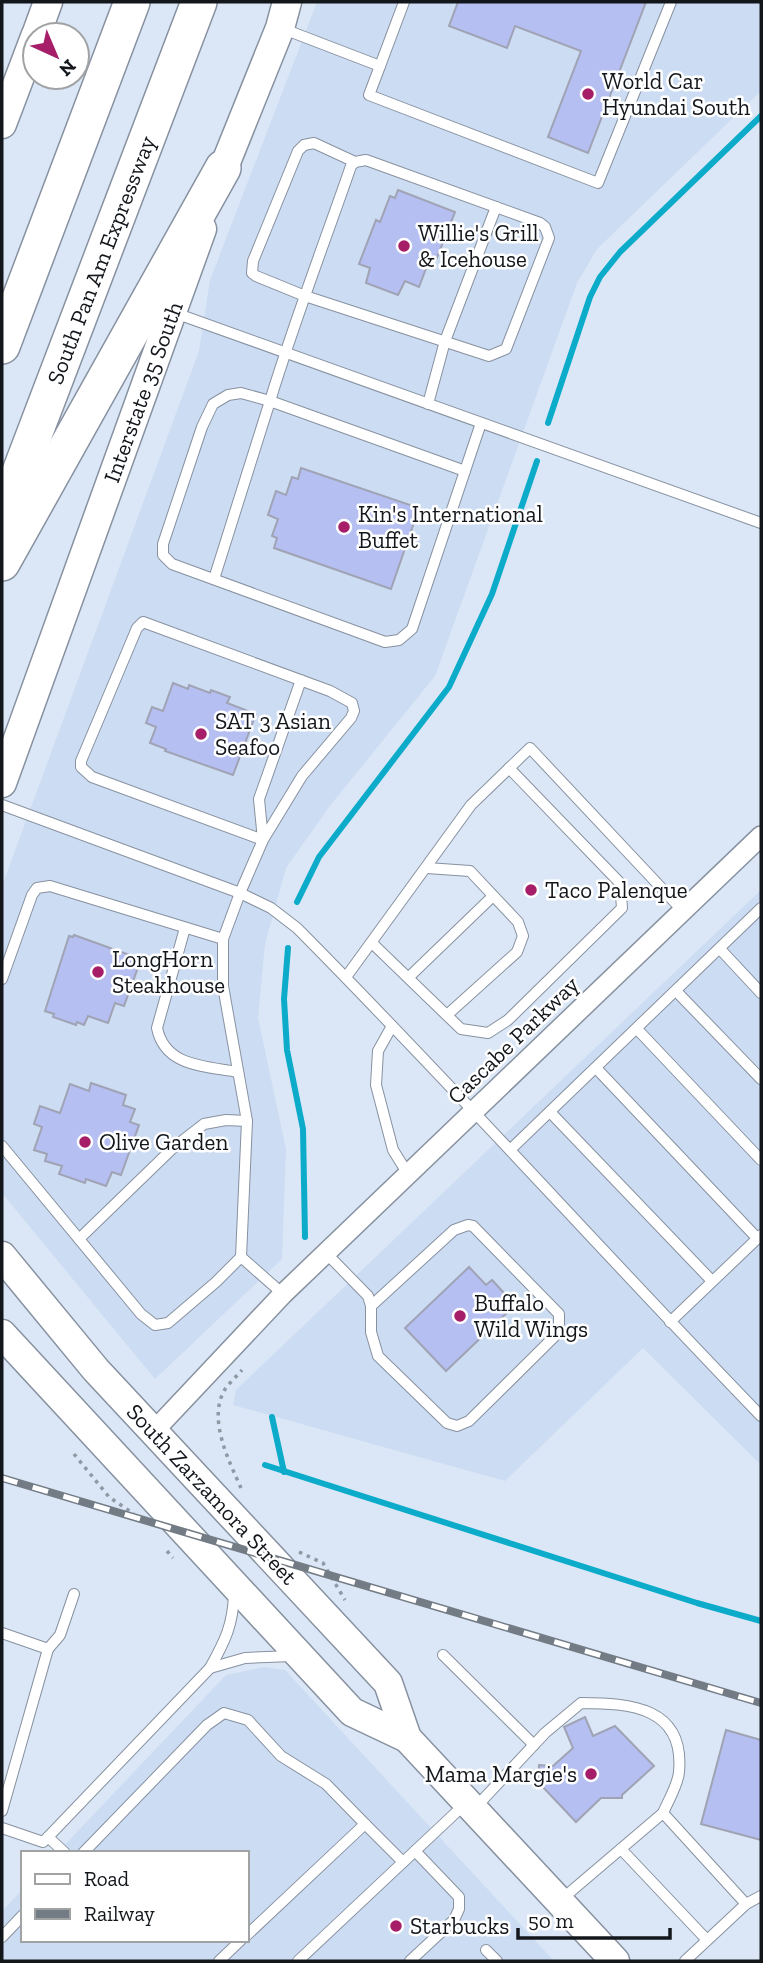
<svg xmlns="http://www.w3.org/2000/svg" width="763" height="1963" font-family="'Zilla Slab',serif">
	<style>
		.built { fill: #ccdcf2 }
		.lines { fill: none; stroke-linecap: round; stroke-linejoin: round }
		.stream { stroke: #0cabca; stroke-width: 6 }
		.building { fill: #b5bff1; stroke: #9fa3b4; stroke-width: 2 }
		.lane-casing { stroke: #8791a0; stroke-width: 12 }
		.street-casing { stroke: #8791a0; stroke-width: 22 }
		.secondary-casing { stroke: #8791a0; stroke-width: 31 }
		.highway-casing { stroke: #8791a0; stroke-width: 38 }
		.path { stroke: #9098a4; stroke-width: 3.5; stroke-dasharray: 3.5 5; stroke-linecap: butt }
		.lane { stroke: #fff; stroke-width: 10 }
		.street { stroke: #fff; stroke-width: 19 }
		.secondary { stroke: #fff; stroke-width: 28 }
		.highway { stroke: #fff; stroke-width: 35 }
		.rail-casing { stroke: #737b85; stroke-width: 8 }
		.rail { stroke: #fff; stroke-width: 5; stroke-dasharray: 16; stroke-linecap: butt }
		.poi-dot { fill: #a51e67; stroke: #fff; stroke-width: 2.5 }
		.labels { text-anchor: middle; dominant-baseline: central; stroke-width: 5; stroke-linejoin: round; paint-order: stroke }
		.poi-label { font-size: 23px; fill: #13171c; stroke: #fff; text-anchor: start }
		.street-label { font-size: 23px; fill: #13171c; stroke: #fff }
	</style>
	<rect width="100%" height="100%" fill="#dbe7f6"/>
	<g class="built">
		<polygon points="317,2 761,2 761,91 597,249 577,283 435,676 329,807 286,868 265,944 258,1018 286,1149 282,1259 155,1379 2,1193 2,886 199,351 210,280"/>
		<polygon points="761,890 761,1465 643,1348 505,1481 233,1405 236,1390"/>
		<polygon points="264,1667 285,1670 554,1961 2,1961 2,1911 23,1889 23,1940 247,1940 247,1853 57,1853 226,1675"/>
	</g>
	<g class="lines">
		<g class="stream">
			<polyline points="548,423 590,297 600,277 620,252 761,116"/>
			<polyline points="297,902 319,857 449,687 492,594 537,461"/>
			<polyline points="288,948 284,999 287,1050 303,1129 305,1237"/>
			<polyline points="272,1417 284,1472"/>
			<polyline points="265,1465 697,1603 761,1621"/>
		</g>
	</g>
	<g class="building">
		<polygon points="458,2 646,2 588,153 548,137 581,51 515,26 507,48 449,26"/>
		<polygon points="398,190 455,212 436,260 430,258 419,287 405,281 398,295 366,283 370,268 359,264 376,220 380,222 390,196 395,198"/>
		<polygon points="301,468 419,508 391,589 274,548 277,538 272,536 278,519 268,515 276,491 286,495 292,477 298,479"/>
		<polygon points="173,683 188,689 189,685 210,693 211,690 230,697 227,703 256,714 233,775 165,751 166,749 150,743 156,727 146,723 152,707 163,711"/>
		<polygon points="74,935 141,959 124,1006 115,1003 108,1023 88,1016 84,1025 77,1022 76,1025 53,1017 54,1014 45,1011 69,936 73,937"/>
		<polygon points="91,1083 126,1095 123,1105 135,1109 130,1122 139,1125 121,1175 112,1172 106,1186 86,1179 85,1183 59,1174 62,1166 45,1161 47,1154 34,1150 42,1127 34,1124 40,1106 60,1113 70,1084 89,1091"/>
		<polygon points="469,1267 486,1285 492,1280 515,1305 446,1371 405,1328"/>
		<polygon points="585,1717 593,1736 615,1726 654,1766 622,1795 622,1798 601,1798 576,1822 538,1782 539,1765 553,1766 573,1748 564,1727"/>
		<polygon points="726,1730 761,1740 761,1840 701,1824"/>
	</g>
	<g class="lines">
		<defs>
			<g id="lane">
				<polyline points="281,28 380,66 369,95 598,183 671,2"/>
				<polyline points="380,66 404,2"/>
				<path d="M355 162 314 143 304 145 298 151 253 261 252 273 256 276 305 296 489 356 506 349 549 238 545 227 540 223 366 160 355 162 351 166C324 244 294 322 270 401L241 393 228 395 213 404 202 427 163 544V555L172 564 385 642 399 640 412 629 481 423"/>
				<polyline points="175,313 761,523"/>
				<polyline points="428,404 445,341 496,207"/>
				<polyline points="214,579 270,401 465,471"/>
				<path d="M2 805 240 893 271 908 297 928C455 1087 605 1255 761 1416"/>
				<polyline points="427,868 470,871 518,922 523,936 517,952 447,1015"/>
				<path d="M185 928 157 1028C165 1067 205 1066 238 1072"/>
				<polyline points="372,943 461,1029 488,1033 508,1020 622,908 620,883 509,768"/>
				<polyline points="720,949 761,993"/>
				<polyline points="346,977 471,805 530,748 683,911"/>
				<polyline points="409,977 493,896"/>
				<polyline points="2,979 32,895 37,888 50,886 223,939"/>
				<polyline points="676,991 761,1079"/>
				<polyline points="392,1026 378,1051 376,1085 393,1150 408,1174"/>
				<polyline points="637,1029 761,1160"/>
				<polyline points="596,1068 757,1238"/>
				<polyline points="550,1112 712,1281"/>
				<polyline points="2,1146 141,1314 155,1325 168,1323 216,1282 241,1257"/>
				<polyline points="510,1150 761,908"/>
				<polyline points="79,1239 173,1148 204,1124 226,1120 247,1121"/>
				<polyline points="326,1253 368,1296 371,1306 371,1332 378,1356 447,1423 457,1426 469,1421 555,1336 559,1326 559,1314 473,1226 468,1225 454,1230 371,1306"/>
				<polyline points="283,1294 241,1257 247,1121 223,986 223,939 240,893 263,840 302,776 351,718 354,711 352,703 330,691 143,622 137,628 81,761 81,767 92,777 263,840 259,799 301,680"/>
				<polyline points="670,1322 761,1235"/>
				<polyline points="2,1633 48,1649 2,1811"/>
				<polyline points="48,1649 60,1635 74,1594"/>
				<polyline points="443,1655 534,1745"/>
				<polyline points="210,1668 245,1658 292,1656"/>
				<path d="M475 1808 545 1733 581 1703C630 1703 685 1707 679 1772 678 1785 668 1801 663 1813"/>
				<polyline points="365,1824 403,1862"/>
				<path d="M2 1828 43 1842 48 1837 210 1668C225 1641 233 1625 234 1594"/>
				<polyline points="48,1837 65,1853"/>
				<polyline points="621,1849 707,1940"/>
				<polyline points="83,1853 207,1725 224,1713 248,1720 281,1756 326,1784 365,1824 247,1935"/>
				<polyline points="562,1899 663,1813 746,1904 685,1961"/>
				<polyline points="746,1904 761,1896"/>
				<polyline points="2,1937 23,1915"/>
				<polyline points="486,1950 497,1961"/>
				<polyline points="219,1961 241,1940"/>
				<polyline points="298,1961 466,1803"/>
				<polyline points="410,1961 454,1920 459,1909 459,1897 415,1851"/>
			</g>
			<polyline id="street" points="153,1432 283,1294 761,836"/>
			<g id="secondary">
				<polyline points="36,35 48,2"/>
				<polyline points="2,124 35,37"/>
				<polyline points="216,187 280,28 287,2"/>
				<polyline points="2,783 202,229"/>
				<polyline points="2,1256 96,1370 388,1683 407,1738"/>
				<polyline points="2,1334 352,1712 407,1738 615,1961"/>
			</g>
			<g id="highway">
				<polyline points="2,346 132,2"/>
				<polyline points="2,519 199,2"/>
				<polyline points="2,563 223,168"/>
			</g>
		</defs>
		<use href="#lane" class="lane-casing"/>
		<use href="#street" class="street-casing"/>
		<use href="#secondary" class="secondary-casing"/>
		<use href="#highway" class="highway-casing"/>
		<g class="path">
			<polyline points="74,1454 109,1497 134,1514"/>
			<path d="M241 1488C229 1461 208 1420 224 1391 228 1384 236 1377 242 1370"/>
			<polyline points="167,1551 173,1558"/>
			<polyline points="299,1552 323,1563 345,1600"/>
		</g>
		<use href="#lane" class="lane"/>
		<use href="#street" class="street"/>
		<use href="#secondary" class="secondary"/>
		<use href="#highway" class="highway"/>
		<defs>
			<polyline id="rail" points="2,1478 761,1703"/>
		</defs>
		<use href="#rail" class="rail-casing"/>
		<use href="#rail" class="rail"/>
	</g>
	<g class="poi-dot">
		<circle cx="588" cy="94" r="7"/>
		<circle cx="404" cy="246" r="7"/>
		<circle cx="344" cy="527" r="7"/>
		<circle cx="201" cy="734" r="7"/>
		<circle cx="531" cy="890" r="7"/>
		<circle cx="98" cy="972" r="7"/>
		<circle cx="85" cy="1142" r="7"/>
		<circle cx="460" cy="1316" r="7"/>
		<circle cx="591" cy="1774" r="7"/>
		<circle cx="396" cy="1926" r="7"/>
	</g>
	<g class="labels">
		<g class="poi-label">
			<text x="602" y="81">World Car<tspan x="602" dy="26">Hyundai South</tspan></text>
			<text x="418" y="233">Willie's Grill<tspan x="418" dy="26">&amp; Icehouse</tspan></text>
			<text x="358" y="514">Kin's International<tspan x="358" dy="26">Buffet</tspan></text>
			<text x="215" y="721">SAT 3 Asian<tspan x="215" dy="26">Seafoo</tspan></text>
			<text x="545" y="890">Taco Palenque</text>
			<text x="112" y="959">LongHorn<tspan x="112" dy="26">Steakhouse</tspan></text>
			<text x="99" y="1142">Olive Garden</text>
			<text x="474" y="1303">Buffalo<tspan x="474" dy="26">Wild Wings</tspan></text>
			<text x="577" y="1774" text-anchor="end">Mama Margie's</text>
			<text x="410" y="1926">Starbucks</text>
		</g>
		<g class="street-label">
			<text transform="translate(101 260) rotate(-69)">South Pan Am Expressway</text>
			<text transform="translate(143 392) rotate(-70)">Interstate 35 South</text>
			<text transform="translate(513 1040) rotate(-44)">Cascabe Parkway</text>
			<text transform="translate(212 1494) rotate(47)">South Zarzamora Street</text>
		</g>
	</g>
	<rect width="763" height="1963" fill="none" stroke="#13171c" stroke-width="7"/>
	<rect x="21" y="1851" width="228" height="91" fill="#ffffff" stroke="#a1a2a4" stroke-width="2"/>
	<rect x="35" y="1874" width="35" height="10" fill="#ffffff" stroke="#a1a2a4" stroke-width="2"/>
	<text x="84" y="1886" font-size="21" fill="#13171c">Road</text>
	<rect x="35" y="1909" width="35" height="10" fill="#737b85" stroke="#a1a2a4" stroke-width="2"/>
	<text x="84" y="1921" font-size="21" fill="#13171c">Railway</text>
	<g transform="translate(56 56) rotate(136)"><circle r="33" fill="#ffffff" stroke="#a1a2a4" stroke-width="2"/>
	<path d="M0-5L12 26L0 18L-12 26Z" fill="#a51e67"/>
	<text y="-10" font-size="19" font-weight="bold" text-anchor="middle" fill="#13171c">N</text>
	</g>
	<path d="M518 1928v10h152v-10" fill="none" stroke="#13171c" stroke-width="3.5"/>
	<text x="528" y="1928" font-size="21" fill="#13171c" stroke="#ffffff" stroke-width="5" paint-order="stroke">50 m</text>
</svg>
